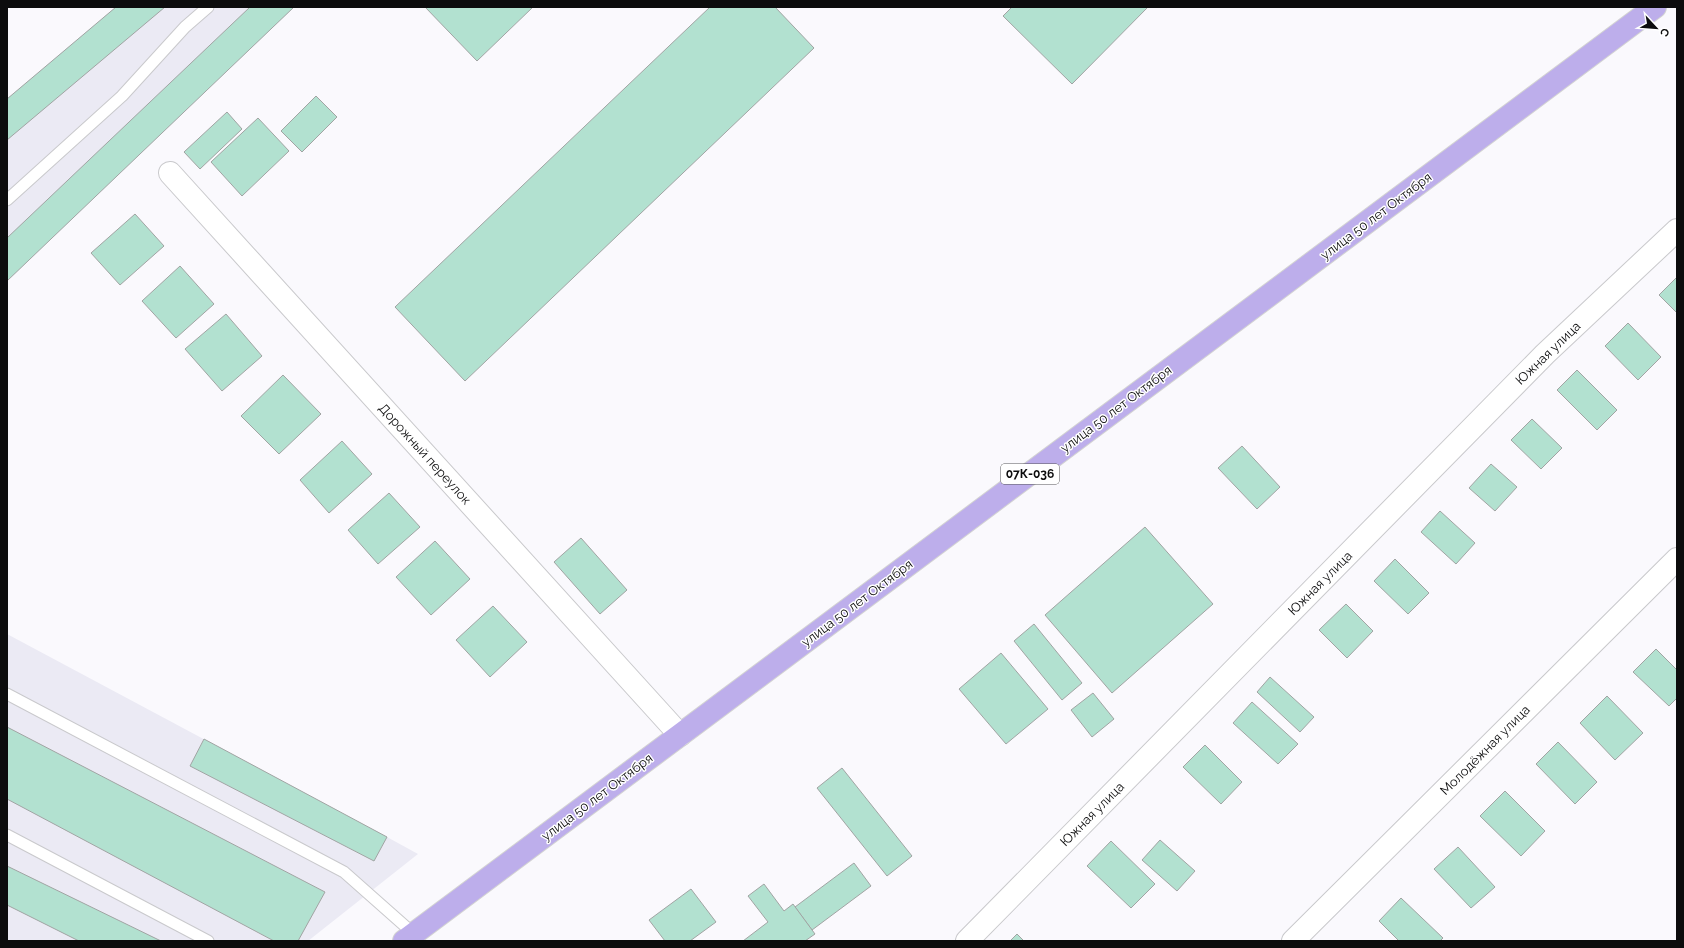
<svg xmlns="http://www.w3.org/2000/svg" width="1684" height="948" font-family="Raleway,sans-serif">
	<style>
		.built { fill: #ebeaf4 }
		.building { fill: #b2e1d0; stroke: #a1a4a3 }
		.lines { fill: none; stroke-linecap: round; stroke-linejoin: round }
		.service-casing { stroke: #c9c9cc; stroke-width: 13 }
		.minor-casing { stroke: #c9c9cc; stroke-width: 24 }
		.primary-casing { stroke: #d3d3d3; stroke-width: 24 }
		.service { stroke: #fff; stroke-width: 11 }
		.minor { stroke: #fff; stroke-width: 22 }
		.primary { stroke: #bdaeeb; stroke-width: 22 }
		.labels { text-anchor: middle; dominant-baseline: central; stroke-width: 3; stroke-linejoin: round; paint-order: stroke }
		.shield { fill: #fff; stroke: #555556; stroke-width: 1 }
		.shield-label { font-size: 12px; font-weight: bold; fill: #0c0c0d }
		.street-label { font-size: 13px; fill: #0c0c0d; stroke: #fff }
	</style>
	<rect width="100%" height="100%" fill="#faf9fd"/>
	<g class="built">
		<polygon points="116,7 294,7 7,281 7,99"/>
		<polygon points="7,634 387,837 418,854 308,941 7,941"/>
	</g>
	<g class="building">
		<polygon points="116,7 165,7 7,140 7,99"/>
		<polygon points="250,7 294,7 7,281 7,238"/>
		<polygon points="425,7 533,7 477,61"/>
		<polygon points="710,7 775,7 814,48 465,381 395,307"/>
		<polygon points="1012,7 1148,7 1072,84 1003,16"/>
		<polygon points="316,96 337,117 302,152 281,131"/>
		<polygon points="227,112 242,129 200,169 184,152"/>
		<polygon points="258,118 289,151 242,196 211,162"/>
		<polygon points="135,214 164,246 120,285 91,253"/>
		<polygon points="180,266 214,304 176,338 142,301"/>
		<polygon points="1677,277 1677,313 1659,295"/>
		<polygon points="226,314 262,356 222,391 185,349"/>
		<polygon points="1628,323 1661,357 1638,380 1605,346"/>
		<polygon points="1577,370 1617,410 1597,430 1557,390"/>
		<polygon points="283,375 321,414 279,454 241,416"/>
		<polygon points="1532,419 1562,448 1541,469 1511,440"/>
		<polygon points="342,441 372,474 329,513 300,480"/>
		<polygon points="1242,446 1280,487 1257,509 1218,468"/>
		<polygon points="1491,464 1517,487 1495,511 1469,488"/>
		<polygon points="389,493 420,527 378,564 348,530"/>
		<polygon points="1440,511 1475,543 1456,564 1421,532"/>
		<polygon points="1145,527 1213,604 1112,693 1045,615"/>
		<polygon points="581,538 627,590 600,614 554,562"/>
		<polygon points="435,541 470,579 431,615 396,577"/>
		<polygon points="1395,559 1429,593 1408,614 1374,581"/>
		<polygon points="1346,604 1373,631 1347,658 1319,630"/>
		<polygon points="493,606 527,642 490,677 456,640"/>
		<polygon points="1034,624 1082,683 1062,700 1014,641"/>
		<polygon points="1656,649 1677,670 1677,698 1669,706 1633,672"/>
		<polygon points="1001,653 1048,709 1006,744 959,689"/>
		<polygon points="1270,677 1314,717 1300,732 1257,692"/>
		<polygon points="1093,693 1114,719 1092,737 1071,710"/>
		<polygon points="1607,696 1643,733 1615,760 1580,723"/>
		<polygon points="1252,702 1298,744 1278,764 1233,723"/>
		<polygon points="7,727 325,892 298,941 274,941 7,799"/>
		<polygon points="204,739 387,837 374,861 190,766"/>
		<polygon points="1558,742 1597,782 1575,804 1536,764"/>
		<polygon points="1205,745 1242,782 1221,804 1183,767"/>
		<polygon points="842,768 912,856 887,876 817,788"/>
		<polygon points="1505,791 1545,831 1521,856 1480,816"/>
		<polygon points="1160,840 1195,871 1177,891 1142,860"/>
		<polygon points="1111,841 1155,884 1131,908 1087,866"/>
		<polygon points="1458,847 1495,887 1471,908 1434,869"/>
		<polygon points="854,863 871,886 812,930 795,907"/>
		<polygon points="7,866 161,941 79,941 7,905"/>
		<polygon points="764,884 784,911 793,904 815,934 805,941 743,941 768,922 748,896"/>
		<polygon points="691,889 716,922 690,941 665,941 649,920"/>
		<polygon points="1401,898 1443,938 1440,941 1399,941 1379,921"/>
		<polygon points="1017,934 1024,941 1010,941"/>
	</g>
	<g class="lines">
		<defs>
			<g id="service">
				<polyline points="7,200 122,96 185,27 208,7"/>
				<polyline points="7,694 344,872 414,934"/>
				<polyline points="7,835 208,941"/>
			</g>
			<g id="minor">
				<polyline points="170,173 680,735"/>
				<polyline points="967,941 1545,354 1677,230"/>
				<polyline points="1293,941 1677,559"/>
			</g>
			<polyline id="primary" points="404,941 1655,7"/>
		</defs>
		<use href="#service" class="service-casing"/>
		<use href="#minor" class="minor-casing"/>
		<use href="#primary" class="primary-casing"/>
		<use href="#service" class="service"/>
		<use href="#minor" class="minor"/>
		<use href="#primary" class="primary"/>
	</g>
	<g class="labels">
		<rect class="shield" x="1001" y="464" width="58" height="20" rx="3"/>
		<g class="shield-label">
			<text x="1030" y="474">07К-036</text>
		</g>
		<g class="street-label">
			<text transform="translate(1376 216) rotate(-37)">улица 50 лет Октября</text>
			<text transform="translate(1548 353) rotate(-44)">Южная улица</text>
			<text transform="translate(1116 409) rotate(-37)">улица 50 лет Октября</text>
			<text transform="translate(425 454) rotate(48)">Дорожный переулок</text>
			<text transform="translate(1320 583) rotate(-45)">Южная улица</text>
			<text transform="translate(857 603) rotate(-37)">улица 50 лет Октября</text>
			<text transform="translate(1485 750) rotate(-45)">Молодёжная улица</text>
			<text transform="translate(597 797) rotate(-37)">улица 50 лет Октября</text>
			<text transform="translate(1092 814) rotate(-45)">Южная улица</text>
		</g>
	</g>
	<rect width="1684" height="948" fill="none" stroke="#0c0c0d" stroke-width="16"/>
	<g transform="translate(1656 28) rotate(116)" stroke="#ffffff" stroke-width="3" paint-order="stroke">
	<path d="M0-3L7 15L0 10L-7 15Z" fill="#0c0c0d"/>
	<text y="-6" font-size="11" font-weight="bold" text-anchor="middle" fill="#0c0c0d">С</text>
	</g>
</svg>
